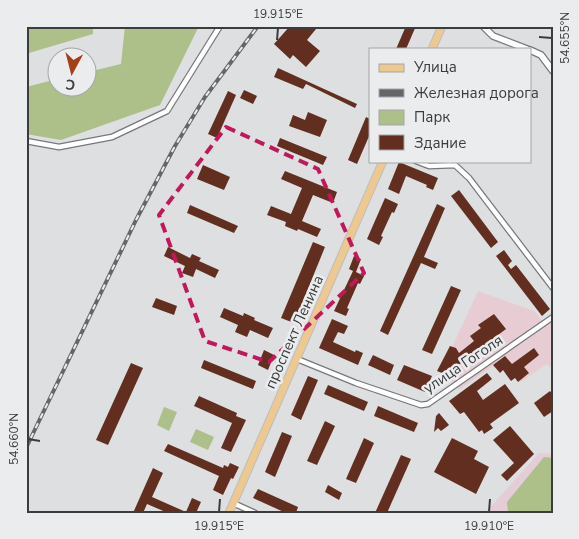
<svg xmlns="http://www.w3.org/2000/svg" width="579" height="539" font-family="'Nunito Sans',sans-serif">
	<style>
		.commercial { fill: #e7cdd3 }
		.education { fill: #e5cdd8 }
		.green { fill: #adc08a }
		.building { fill: #622e20 }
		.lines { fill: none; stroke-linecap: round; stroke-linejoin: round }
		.minor-casing { stroke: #77787b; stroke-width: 7 }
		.tertiary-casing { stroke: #77787b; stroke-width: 8 }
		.primary-casing { stroke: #bcbdbd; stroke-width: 9 }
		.minor { stroke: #fff; stroke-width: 4.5 }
		.tertiary { stroke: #fff; stroke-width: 5.5 }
		.primary { stroke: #eec98f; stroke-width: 7 }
		.rail-casing { stroke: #656668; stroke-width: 4 }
		.rail { stroke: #eaecee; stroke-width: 2; stroke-dasharray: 5.5; stroke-linecap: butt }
		.marked { fill: none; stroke: #c2185b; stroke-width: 4; stroke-dasharray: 10 6; stroke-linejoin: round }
		.ticks { fill: none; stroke: #3b3c3d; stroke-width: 2 }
		.labels { text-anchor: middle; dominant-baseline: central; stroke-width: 5; stroke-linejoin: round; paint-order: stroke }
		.street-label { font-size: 15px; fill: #3b3c3d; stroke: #eaecee }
		.neatline { fill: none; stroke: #3b3c3d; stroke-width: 2 }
		.ticks-label { font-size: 12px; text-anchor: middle; fill: #3b3c3d }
	</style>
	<rect width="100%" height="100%" fill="#dddfe1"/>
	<polygon class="commercial" points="478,291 534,311 545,324 553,321 553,370 547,364 521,382 500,361 459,390 442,369"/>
	<polygon class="education" points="539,453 553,454 553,513 485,513"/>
	<g class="green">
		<polygon points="26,26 93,26 93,34 29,53 26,52"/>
		<polygon points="125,26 199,26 160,105 61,140 26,134 26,87 57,79 58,88 88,88 88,72 121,64"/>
		<polygon points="164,407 177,412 169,431 157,425"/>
		<polygon points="196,429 214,437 208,450 190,442"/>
		<polygon points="544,457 553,458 553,509 549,513 508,513 507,502"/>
	</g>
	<g class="building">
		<polygon points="290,26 313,26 316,29 307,40 320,51 306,67 293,55 290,59 274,44"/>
		<polygon points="406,26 416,26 406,49 396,49"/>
		<polygon points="278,68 357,104 355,108 306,84 303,89 274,77"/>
		<polygon points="244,90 257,96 253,104 240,98"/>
		<polygon points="228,91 236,95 217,138 208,134"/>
		<polygon points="308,112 327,120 320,137 289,126 293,115 305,120"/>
		<polygon points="366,117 370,119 370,134 357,164 348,160"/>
		<polygon points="280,138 327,157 323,165 277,146"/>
		<polygon points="399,162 438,178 433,190 426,187 427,185 406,176 399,194 388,189"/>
		<polygon points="203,165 230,177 224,190 197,179"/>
		<polygon points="285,171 337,192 333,203 313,195 302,221 321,229 317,237 298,229 297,231 285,226 286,222 267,215 271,206 291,214 302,188 281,179"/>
		<polygon points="459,190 498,242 491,248 451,196"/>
		<polygon points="385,198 398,204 394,213 392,212 381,236 383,237 379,245 367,239"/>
		<polygon points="437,204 445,208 424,257 438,263 435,269 421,263 388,335 380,331"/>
		<polygon points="190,205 238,226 234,233 187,213"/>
		<polygon points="313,242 325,247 294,323 281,318"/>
		<polygon points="168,247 190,258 192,254 201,258 199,261 219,270 215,278 196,269 193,277 182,273 185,266 164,256"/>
		<polygon points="504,250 512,261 508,265 511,269 516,265 550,309 542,316 496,256"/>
		<polygon points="354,256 361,259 356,272 364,276 360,284 358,283 347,308 349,309 346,316 334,311 353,271 349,269"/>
		<polygon points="451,286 461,290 432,354 422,350"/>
		<polygon points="156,298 177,306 174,315 152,307"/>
		<polygon points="224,308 243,316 244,313 255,318 254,320 273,328 268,338 250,330 247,337 235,332 238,325 220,317"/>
		<polygon points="494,314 506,329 498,335 502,339 496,344 490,341 448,373 442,373 437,371 450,346 456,348 459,353 474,341 470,336 481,328 478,325"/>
		<polygon points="332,319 348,326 344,334 338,332 333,342 355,352 356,350 363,353 358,365 319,348"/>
		<polygon points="534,348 539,355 524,367 529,373 518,382 515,378 511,381 503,370 500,373 493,365 505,356 512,364"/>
		<polygon points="264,350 274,355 268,370 258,365"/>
		<polygon points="373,355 394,365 390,375 368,365"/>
		<polygon points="204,360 256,381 253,389 201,368"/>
		<polygon points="131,363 143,368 108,445 96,440"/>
		<polygon points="404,365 432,376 425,392 397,380"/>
		<polygon points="487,373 492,379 477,391 483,400 505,384 519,403 490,424 493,428 484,434 482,430 479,432 464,412 460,414 449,401"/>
		<polygon points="308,376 318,380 301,420 291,415"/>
		<polygon points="328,385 368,402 364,411 324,394"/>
		<polygon points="550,391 553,395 553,411 544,417 534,403"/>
		<polygon points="199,396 237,413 236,416 246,420 231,452 221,448 232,423 194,406"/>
		<polygon points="378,406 418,423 414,432 374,416"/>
		<polygon points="439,413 449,425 441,431 438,428 434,432 436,416"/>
		<polygon points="325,421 335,426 317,465 307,461"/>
		<polygon points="510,426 534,454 507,481 501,475 514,463 493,440"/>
		<polygon points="282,432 292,436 275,477 265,472"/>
		<polygon points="364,438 374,443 356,483 346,479"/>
		<polygon points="452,438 478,451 474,459 489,467 476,494 434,472"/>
		<polygon points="168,444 223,468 224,465 228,467 230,463 239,467 233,479 231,478 223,495 213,490 219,476 164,451"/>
		<polygon points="401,455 411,459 387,513 375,513"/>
		<polygon points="153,468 163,473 152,497 186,512 192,498 201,502 196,513 168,513 147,504 143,513 133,513"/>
		<polygon points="328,485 342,493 339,500 325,492"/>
		<polygon points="258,489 298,507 296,513 286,513 253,498"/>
	</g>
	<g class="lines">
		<defs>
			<g id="minor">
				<polyline points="26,141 59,147 112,137 167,111 220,26"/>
				<polyline points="416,161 429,166 455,165 469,178 553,288"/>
				<polyline points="297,359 356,383 421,405 428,404 553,317"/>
				<polyline points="233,503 255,513"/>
			</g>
			<g id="tertiary">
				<polyline points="483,26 493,36 527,49"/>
				<polyline points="530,50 541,55 553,71"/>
			</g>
			<g id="primary">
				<polyline points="432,49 442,26"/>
				<polyline points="229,513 383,161"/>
			</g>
		</defs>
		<use href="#minor" class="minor-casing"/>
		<use href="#tertiary" class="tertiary-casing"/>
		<use href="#primary" class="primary-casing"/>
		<use href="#minor" class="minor"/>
		<use href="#tertiary" class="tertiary"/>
		<use href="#primary" class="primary"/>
		<defs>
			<polyline id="rail" points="26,448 136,220 175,146 205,97 258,26"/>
		</defs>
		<use href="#rail" class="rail-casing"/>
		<use href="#rail" class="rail"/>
	</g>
	<path class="marked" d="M226 127 318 169 364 273 269 362 205 341 159 215Z"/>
	<path class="ticks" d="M539 37 552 38M277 40 278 28M28 439 40 441M219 512 220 499M489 512 490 499"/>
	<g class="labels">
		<g class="street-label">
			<text transform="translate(294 332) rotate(-66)">проспект Ленина</text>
			<text transform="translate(463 364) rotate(-34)">улица Гоголя</text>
		</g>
	</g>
	<rect width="579" height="539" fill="none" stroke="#eaecee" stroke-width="55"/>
	<rect x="369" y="48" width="162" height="115" fill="#eaecee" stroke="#a4a6a7"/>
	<rect x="379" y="64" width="25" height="8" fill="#eec98f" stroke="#a4a6a7"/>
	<text x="414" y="72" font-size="15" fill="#3b3c3d">Улица</text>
	<rect x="379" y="89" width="25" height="8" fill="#656668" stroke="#a4a6a7"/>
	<text x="414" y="98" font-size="15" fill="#3b3c3d">Железная дорога</text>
	<rect x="379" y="110" width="25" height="15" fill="#adc08a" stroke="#a4a6a7"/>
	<text x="414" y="122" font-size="15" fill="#3b3c3d">Парк</text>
	<rect x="379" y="135" width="25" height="15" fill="#622e20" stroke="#a4a6a7"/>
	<text x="414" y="148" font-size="15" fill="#3b3c3d">Здание</text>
	<g transform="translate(72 72) rotate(187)"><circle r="24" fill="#eaecee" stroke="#a4a6a7"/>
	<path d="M0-4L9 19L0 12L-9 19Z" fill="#a53f16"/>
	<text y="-8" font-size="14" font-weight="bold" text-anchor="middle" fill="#3b3c3d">С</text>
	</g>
	<rect x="28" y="28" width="524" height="484" class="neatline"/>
	<g class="ticks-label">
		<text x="278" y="18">19.915°E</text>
		<text transform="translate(565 38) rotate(-90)" y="4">54.655°N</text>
		<text transform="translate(14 439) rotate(-90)" y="4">54.660°N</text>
		<text x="219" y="530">19.915°E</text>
		<text x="489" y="530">19.910°E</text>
	</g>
</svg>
